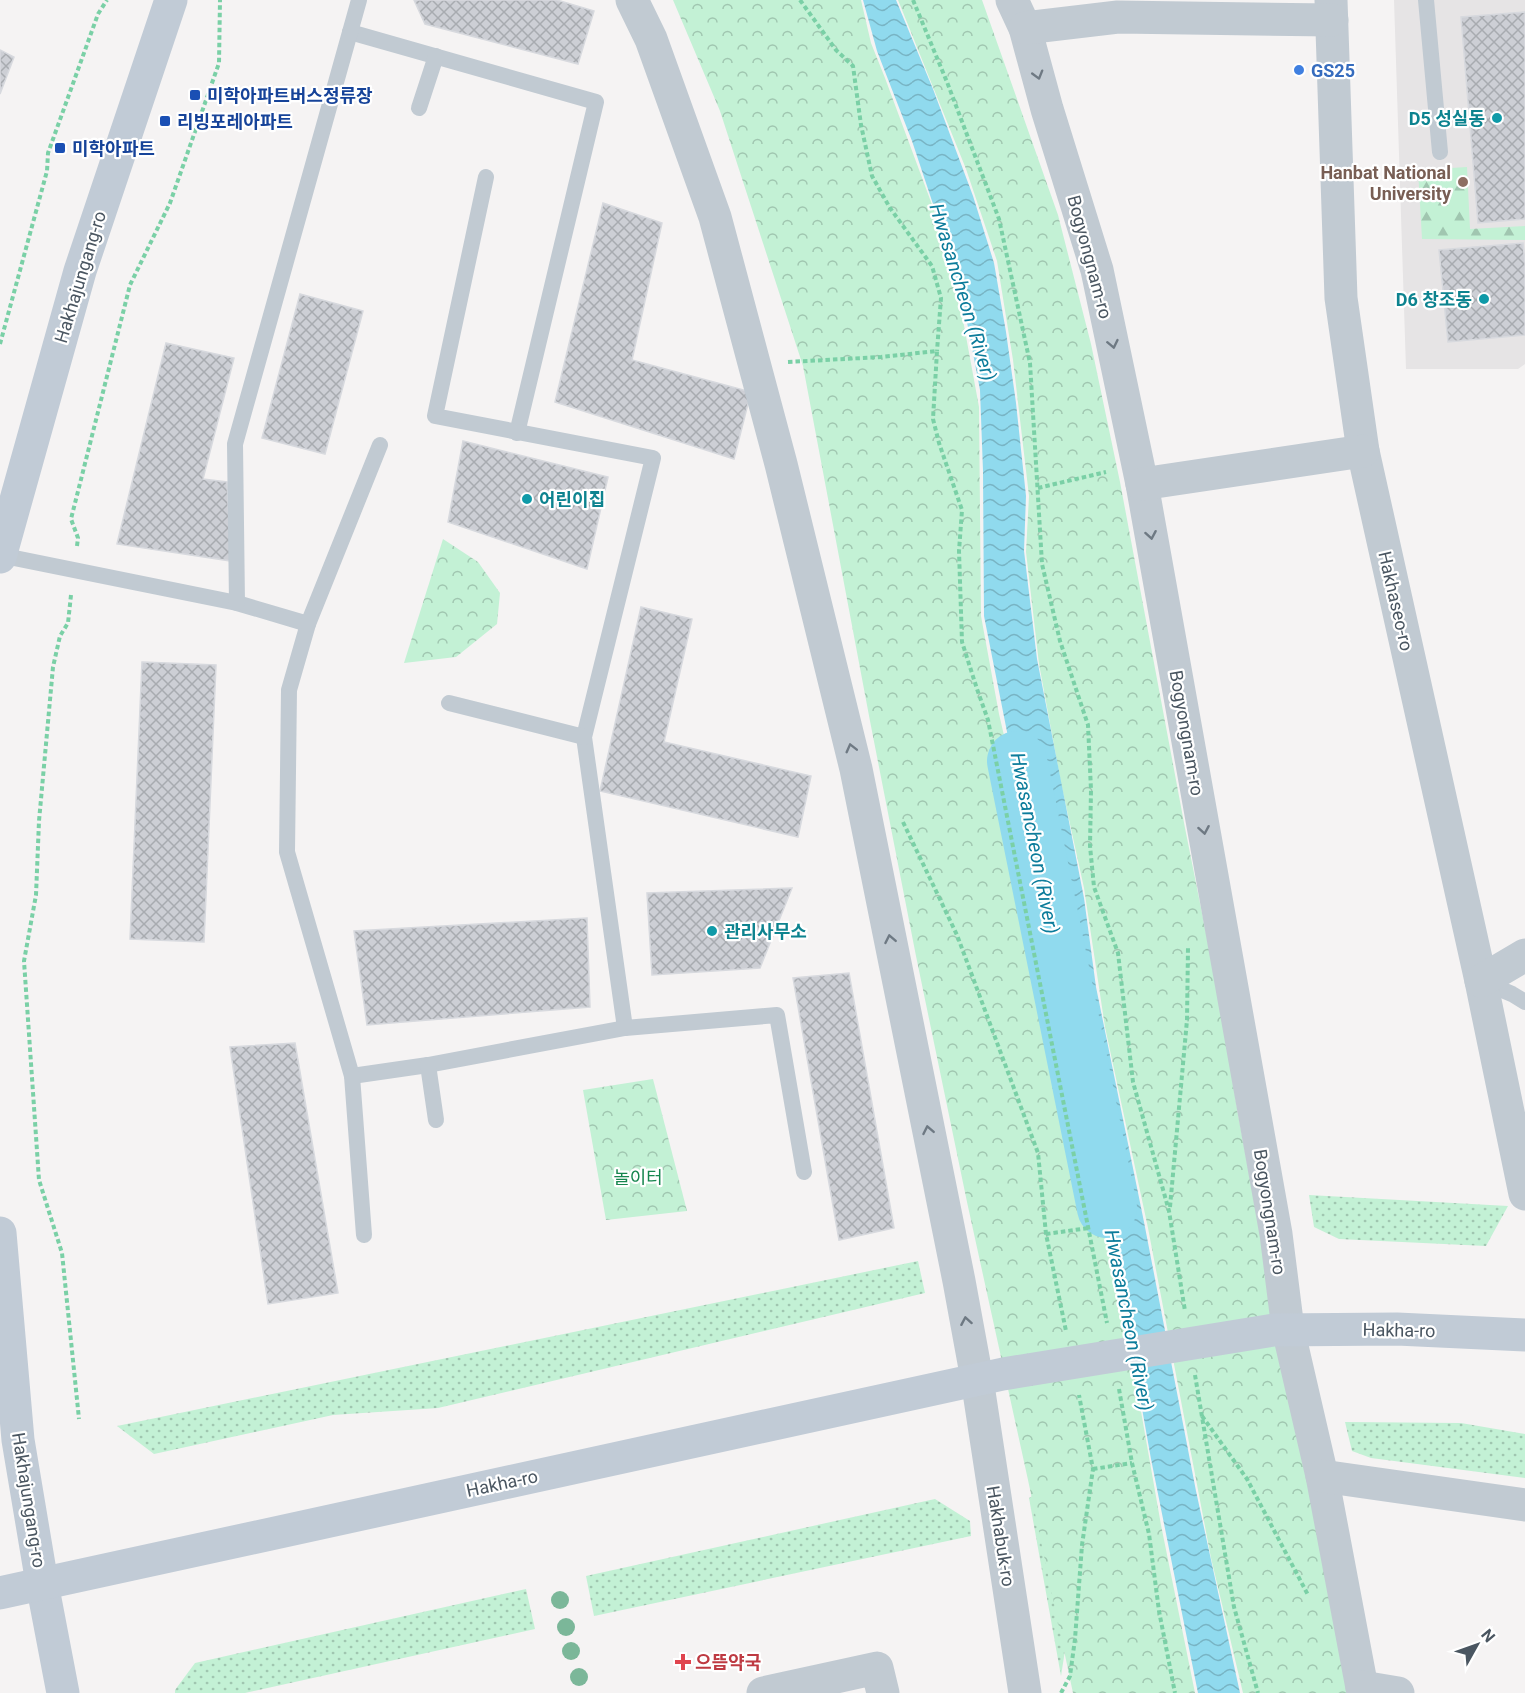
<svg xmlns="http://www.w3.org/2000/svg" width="1525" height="1693" font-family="Roboto,'Noto Sans KR',sans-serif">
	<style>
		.education { fill: #e6e4e5 }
		.grass { fill: url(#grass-dots) }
		.forest { fill: url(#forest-firs) }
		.park { fill: url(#park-crowns) }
		.water { fill: url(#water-waves) }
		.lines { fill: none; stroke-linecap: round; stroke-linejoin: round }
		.river { stroke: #90daee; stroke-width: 60 }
		.building { fill: url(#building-cross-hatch); stroke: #d7d9de; stroke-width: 1.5 }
		.path { stroke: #7ad0a6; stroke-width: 4; stroke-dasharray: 4.5 3; stroke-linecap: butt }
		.lane { stroke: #c1cad2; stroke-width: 16 }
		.street { stroke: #c1cad2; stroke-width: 33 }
		.secondary { stroke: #c1cbd6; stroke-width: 33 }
		.tree { fill: #7bb799 }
		.oneway { stroke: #6e7983 }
		.shop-dot { fill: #3f7fe0; stroke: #fff; stroke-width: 2 }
		.transit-dot { fill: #1a4fb4; stroke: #fff; stroke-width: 2 }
		.culture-dot { fill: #0f9aa8; stroke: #fff; stroke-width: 2 }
		.education-dot { fill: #8d6e63; stroke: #fff; stroke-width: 2 }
		.health-dot { fill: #e0444e; stroke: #fff; stroke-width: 2 }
		.labels { text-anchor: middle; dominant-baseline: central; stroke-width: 4.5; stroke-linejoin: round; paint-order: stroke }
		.shop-label { font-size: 18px; font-weight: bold; fill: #366cbe; stroke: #fff; text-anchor: start }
		.transit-label { font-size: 18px; font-weight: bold; fill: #164399; stroke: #fff; text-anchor: start }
		.culture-label { font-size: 18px; font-weight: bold; fill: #0d838f; stroke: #fff; text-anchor: end }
		.education-label { font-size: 18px; font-weight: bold; fill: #785e54; stroke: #fff; text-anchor: end }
		.street-label { font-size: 18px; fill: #4a5661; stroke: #fff }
		.park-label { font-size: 18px; fill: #17864f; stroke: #fff }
		.health-label { font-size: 18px; font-weight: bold; fill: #be3a42; stroke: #fff; text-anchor: start }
		.water-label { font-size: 20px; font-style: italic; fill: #0c7c9b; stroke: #fff }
	</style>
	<defs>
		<pattern id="grass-dots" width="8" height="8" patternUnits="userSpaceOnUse" patternTransform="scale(1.5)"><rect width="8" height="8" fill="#c3f1d5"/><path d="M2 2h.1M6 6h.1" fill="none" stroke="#a0c6b0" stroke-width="1.8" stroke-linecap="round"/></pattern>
		<pattern id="forest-firs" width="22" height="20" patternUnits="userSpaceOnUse" patternTransform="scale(1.5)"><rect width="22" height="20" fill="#c3f1d5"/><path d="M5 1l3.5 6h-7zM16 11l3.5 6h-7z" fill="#a0c6b0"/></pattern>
		<pattern id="park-crowns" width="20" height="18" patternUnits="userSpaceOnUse" patternTransform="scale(1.5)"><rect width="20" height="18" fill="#c3f1d5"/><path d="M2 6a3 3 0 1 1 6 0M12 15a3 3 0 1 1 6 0" fill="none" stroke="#a0c6b0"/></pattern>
		<pattern id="water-waves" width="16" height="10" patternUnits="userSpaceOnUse" patternTransform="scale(1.5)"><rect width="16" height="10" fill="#90daee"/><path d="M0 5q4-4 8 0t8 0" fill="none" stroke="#78b4c4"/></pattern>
		<pattern id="building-cross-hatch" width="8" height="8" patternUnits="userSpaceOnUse" patternTransform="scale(1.5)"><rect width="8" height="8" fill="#cdcfd5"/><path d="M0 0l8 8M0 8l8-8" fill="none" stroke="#a8abb0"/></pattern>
	</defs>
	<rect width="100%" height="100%" fill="#f5f3f3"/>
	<polygon class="education" points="1394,0 1525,0 1525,364 1518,369 1406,369"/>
	<g class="grass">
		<polygon points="1309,1195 1508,1206 1486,1246 1339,1239 1314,1227"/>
		<polygon points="918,1261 925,1293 438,1408 333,1415 154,1454 117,1426"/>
		<polygon points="1345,1422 1461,1423 1525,1434 1525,1478 1371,1458 1352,1451"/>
		<polygon points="1046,1488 1066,1644 1061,1676 1029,1498"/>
		<polygon points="935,1499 970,1521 971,1536 594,1616 586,1576"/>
		<polygon points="526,1589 535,1629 245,1693 175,1693 175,1690 195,1663"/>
	</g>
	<polygon class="forest" points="1467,167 1470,229 1525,226 1525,240 1422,239 1418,170"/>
	<g class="park">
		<polygon points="673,0 861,0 871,43 885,78 934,210 963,320 979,407 981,616 999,714 1017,791 1037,864 1050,921 1057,980 1110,1235 1161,1525 1195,1693 1073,1693 1028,1480 967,1202 916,956 870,721 803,366 720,111"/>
		<polygon points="898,0 982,0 1058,215 1091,344 1120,482 1185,828 1220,1003 1238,1114 1299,1441 1349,1693 1243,1693 1211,1558 1148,1228 1105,1027 1084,888 1061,783 1039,664 1026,552 1029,496 1013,360 997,261 966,169"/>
		<polygon points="443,539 478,562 500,593 497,624 456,657 404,663"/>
		<polygon points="653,1079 687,1211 606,1220 583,1090"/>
	</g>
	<polygon class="water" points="863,0 896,0 933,89 973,196 994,263 1006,332 1016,403 1026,496 1024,551 1037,659 1084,898 1096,987 1144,1222 1196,1491 1240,1693 1198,1693 1151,1459 1111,1234 1083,1092 1059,979 1052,920 1038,857 1018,787 984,616 983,471 980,390 968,327 950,255 912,141 877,51"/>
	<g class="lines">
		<polyline class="river" points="1017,761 1107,1208"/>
	</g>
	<g class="building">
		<polygon points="414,0 557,0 594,11 578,64 425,24"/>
		<polygon points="1525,12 1525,219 1478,223 1461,17"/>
		<polygon points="0,50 14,57 0,94"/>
		<polygon points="603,203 662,223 632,360 751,392 734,459 555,402"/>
		<polygon points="1523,243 1525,263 1525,335 1448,342 1439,250"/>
		<polygon points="300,294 363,311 325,454 262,438"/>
		<polygon points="166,343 234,358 203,479 227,482 231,561 117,544"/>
		<polygon points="463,441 608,477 587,569 448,522"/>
		<polygon points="641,607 692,619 664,742 811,776 798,837 600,791"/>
		<polygon points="142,662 216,665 204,942 130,939"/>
		<polygon points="792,888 760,968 652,975 647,893"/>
		<polygon points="587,918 590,1007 367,1025 354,931"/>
		<polygon points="849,973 894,1228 839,1240 793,978"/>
		<polygon points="295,1043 338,1293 268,1304 230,1047"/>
	</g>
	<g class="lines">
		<g class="path">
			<polyline points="800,0 836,50 853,66 861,125 872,176 890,208 932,266 941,298 937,351"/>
			<polyline points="913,0 947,82 999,219 1030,363 1042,564 1060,641 1088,725 1091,790 1090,846 1094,887 1118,953 1133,1082 1169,1211 1185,1311"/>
			<polyline points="0,344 47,171 48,153 98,14 107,0"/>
			<polyline points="788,362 881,357 937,351 933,419 939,443 962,510 959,551 962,642 977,689 988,720 1107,1323"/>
			<polyline points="1038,488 1106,472"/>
			<polyline points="77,546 78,538 71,519 130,285 170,203 219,63 220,0"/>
			<polyline points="71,595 68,623 60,636 53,667 39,821 36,895 24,961 39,1180 62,1253 79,1419"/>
			<polyline points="903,822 957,935 1038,1153 1046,1234 1066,1331"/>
			<polyline points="1170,1207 1187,1020 1188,948"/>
			<polyline points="1046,1234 1089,1228"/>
			<polyline points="1195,1375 1234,1607 1258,1693"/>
			<polyline points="1119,1389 1132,1463 1149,1534 1159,1611 1175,1693"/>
			<polyline points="1202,1416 1247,1479 1308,1595"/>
			<polyline points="1093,1469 1132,1463"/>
			<polyline points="1061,1693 1070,1676 1075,1639 1082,1545 1093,1469 1079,1395"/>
		</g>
		<g class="lane">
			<polyline points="1426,0 1440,152"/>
			<polyline points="350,32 596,102 517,433"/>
			<polyline points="419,108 436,56"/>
			<polyline points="486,177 435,416 653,458 584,737 625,1028"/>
			<polyline points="0,555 237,603 308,624 289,690 287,852 352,1076 428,1065 625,1028 777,1015 804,1172"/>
			<polyline points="237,603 235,444 359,0"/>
			<polyline points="308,624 380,445"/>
			<polyline points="449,703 584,737"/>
			<polyline points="1481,981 1512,994 1525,1002"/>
			<polyline points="428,1065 436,1120"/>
			<polyline points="352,1076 364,1235"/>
		</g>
		<g class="street">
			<polyline points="632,0 651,39 715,217 781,464 856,769 959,1281 977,1379 1025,1693"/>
			<polyline points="1012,0 1025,28 1047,109 1097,270 1142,484 1276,1234 1288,1329 1322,1476 1363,1693"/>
			<polyline points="1331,0 1341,298 1363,451 1481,981 1525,1194"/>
			<polyline points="1025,28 1118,17 1332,20"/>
			<polyline points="1142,484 1363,451"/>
			<polyline points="1481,981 1525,955"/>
			<polyline points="1322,1476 1525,1505"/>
			<polyline points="1362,1687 1398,1693"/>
			<polyline points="763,1693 877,1668 883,1693"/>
		</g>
		<g class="secondary">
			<polyline points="0,557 80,271 171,0"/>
			<polyline points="0,1233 18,1440 42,1583 63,1693"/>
			<polyline points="0,1593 1003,1374 1274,1330 1397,1329 1525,1335"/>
		</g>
	</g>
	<g class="tree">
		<circle cx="560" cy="1600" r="9"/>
		<circle cx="566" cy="1627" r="9"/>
		<circle cx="571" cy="1651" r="9"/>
		<circle cx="579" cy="1677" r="9"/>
	</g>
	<defs><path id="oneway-chevron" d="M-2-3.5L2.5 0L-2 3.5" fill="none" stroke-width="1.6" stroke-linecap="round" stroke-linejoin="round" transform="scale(1.5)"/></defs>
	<g class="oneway">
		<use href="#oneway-chevron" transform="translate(1038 75) rotate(74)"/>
		<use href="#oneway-chevron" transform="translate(1113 344) rotate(78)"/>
		<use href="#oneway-chevron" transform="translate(1151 535) rotate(80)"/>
		<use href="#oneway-chevron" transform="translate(851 748) rotate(-104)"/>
		<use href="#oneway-chevron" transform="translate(1204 830) rotate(80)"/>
		<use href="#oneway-chevron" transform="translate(890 939) rotate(-101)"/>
		<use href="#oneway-chevron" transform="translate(928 1130) rotate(-101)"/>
		<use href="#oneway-chevron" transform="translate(966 1321) rotate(-100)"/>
	</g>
	<circle class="shop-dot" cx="1299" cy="70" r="6"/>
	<g class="transit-dot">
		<rect x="189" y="89" width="12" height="12" rx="3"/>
		<rect x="159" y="115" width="12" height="12" rx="3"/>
		<rect x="54" y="142" width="12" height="12" rx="3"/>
	</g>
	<g class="culture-dot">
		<circle cx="1497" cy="118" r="6"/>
		<circle cx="1484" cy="299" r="6"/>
		<circle cx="527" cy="499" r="6"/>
		<circle cx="712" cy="931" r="6"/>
	</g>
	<circle class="education-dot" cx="1463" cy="182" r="6"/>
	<path class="health-dot" d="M680 1653h6v6h6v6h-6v6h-6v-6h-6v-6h6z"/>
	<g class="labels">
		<g class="shop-label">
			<text x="1311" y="70">GS25</text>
		</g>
		<g class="transit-label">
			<text x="207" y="95">미학아파트버스정류장</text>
			<text x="177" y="121">리빙포레아파트</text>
			<text x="72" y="148">미학아파트</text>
		</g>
		<g class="culture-label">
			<text x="1485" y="118">D5 성실동</text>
			<text x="1472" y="299">D6 창조동</text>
			<text x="539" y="499" text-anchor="start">어린이집</text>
			<text x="724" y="931" text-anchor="start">관리사무소</text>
		</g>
		<g class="education-label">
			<text x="1451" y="172">Hanbat National<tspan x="1451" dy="21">University</tspan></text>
		</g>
		<g class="street-label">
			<text transform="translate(1090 257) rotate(75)">Bogyongnam-ro</text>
			<text transform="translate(80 277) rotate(-73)">Hakhajungang-ro</text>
			<text transform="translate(1396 601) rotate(77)">Hakhaseo-ro</text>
			<text transform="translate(1187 733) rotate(80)">Bogyongnam-ro</text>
			<text transform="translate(1270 1212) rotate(81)">Bogyongnam-ro</text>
			<text transform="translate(1399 1330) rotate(1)">Hakha-ro</text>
			<text transform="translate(502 1483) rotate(-12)">Hakha-ro</text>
			<text transform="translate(29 1500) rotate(81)">Hakhajungang-ro</text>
			<text transform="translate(1001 1536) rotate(81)">Hakhabuk-ro</text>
		</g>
		<g class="park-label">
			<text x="638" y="1177">놀이터</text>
		</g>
		<g class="health-label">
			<text x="695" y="1662">으뜸약국</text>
		</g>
		<g class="water-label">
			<text transform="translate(963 292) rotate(73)">Hwasancheon (River)</text>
			<text transform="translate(1035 843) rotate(79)">Hwasancheon (River)</text>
			<text transform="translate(1129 1320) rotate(79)">Hwasancheon (River)</text>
		</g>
	</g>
	<g transform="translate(1477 1645) rotate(50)" stroke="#ffffff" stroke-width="4.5" paint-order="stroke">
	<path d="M0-4.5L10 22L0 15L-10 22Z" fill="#4a5661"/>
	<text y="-9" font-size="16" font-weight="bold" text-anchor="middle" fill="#4a5661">N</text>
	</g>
</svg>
